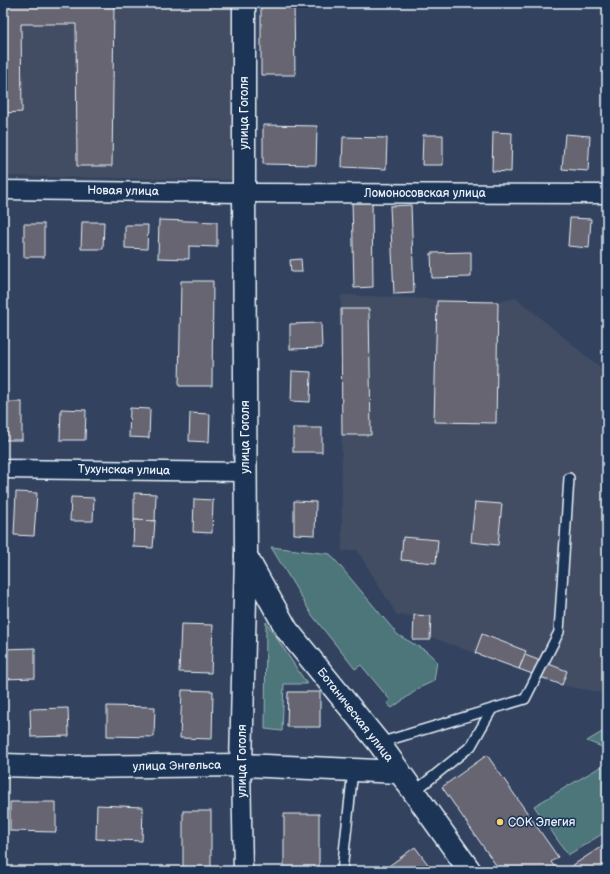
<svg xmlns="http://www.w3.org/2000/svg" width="610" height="874" font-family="'Balsamiq Sans',sans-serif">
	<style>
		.built { fill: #424d64 }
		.green { fill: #4d767a; stroke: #9ab4b9 }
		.building { fill: #666571; stroke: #e8f1f8 }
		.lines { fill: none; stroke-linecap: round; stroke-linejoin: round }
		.service-casing { stroke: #e8f1f8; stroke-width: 12 }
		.minor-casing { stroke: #e8f1f8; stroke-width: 21 }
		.tertiary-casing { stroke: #e8f1f8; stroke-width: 25 }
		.service { stroke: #1d3557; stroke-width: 9 }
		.minor { stroke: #1d3557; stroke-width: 18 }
		.tertiary { stroke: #1d3557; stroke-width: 22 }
		.poi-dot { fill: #ffd166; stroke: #1d3557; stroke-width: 1.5 }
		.labels { text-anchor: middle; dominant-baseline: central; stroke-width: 3; stroke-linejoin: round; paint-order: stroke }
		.street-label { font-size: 12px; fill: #e8f1f8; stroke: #1d3557 }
		.poi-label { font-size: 12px; fill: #e8f1f8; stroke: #1d3557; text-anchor: start }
	</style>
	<rect width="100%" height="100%" fill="#33435f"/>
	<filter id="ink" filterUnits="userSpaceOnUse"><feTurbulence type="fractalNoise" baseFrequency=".025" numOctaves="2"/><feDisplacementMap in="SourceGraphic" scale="8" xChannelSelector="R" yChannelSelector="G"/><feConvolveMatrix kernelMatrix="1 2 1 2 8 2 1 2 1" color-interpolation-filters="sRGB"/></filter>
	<g filter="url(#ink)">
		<g class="built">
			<polygon points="3,3 235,3 235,180 3,176"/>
			<polygon points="341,295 498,302 516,298 607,373 607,694 562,685 431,637 430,640 413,640 414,616 397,615 357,550 342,551"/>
		</g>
		<g class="green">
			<polygon points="271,547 330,554 398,635 426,651 437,661 434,681 421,687 392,708 387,704 390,700 361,665 355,669 312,615"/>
			<polygon points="266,622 307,684 284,684 282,731 265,729"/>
			<polygon points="607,729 607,749 587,741"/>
			<polygon points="607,763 607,831 568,855 534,806"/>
		</g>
		<g class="building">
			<polygon points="3,3 114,3 112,166 77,166 76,24 21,24 22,112 3,113"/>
			<polygon points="261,3 294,3 295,75 261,75"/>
			<polygon points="263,125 317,126 316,165 263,164"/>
			<polygon points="493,132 512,133 511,172 492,171"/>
			<polygon points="565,134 590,136 588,171 562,169"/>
			<polygon points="423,135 443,135 443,165 422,165"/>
			<polygon points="343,137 387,138 386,169 342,167"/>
			<polygon points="352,199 372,199 373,287 354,288"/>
			<polygon points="411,205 414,293 394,294 390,206"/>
			<polygon points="570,218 591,219 589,248 568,246"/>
			<polygon points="159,220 217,222 217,247 189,246 189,259 158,258"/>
			<polygon points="82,222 104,222 103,249 81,249"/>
			<rect x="24" y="224" width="20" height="33"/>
			<polygon points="125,225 148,225 147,249 125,248"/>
			<polygon points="471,252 471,277 432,278 431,253"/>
			<polygon points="301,259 302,272 291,272 290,260"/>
			<polygon points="181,281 213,281 212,386 179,386"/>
			<polygon points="437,301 498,302 496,423 434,422"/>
			<polygon points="341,309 369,309 371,435 342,435"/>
			<polygon points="321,323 322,348 290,349 290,324"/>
			<polygon points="292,371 311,372 310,402 291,401"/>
			<rect x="3" y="402" width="19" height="38"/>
			<polygon points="130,408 150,409 149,438 129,437"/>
			<polygon points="61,409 86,410 85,440 60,440"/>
			<polygon points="190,413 210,414 209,442 189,441"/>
			<rect x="293" y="428" width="29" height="24"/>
			<polygon points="16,492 37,493 34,536 14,535"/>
			<polygon points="134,493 156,494 155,521 134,520"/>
			<polygon points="71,497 94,498 93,521 70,521"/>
			<polygon points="194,499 213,500 212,533 193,532"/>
			<polygon points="294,501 316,502 315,535 294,534"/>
			<polygon points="475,502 502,504 498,545 471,542"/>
			<polygon points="134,520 155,521 153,548 133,547"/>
			<polygon points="403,537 438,540 436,563 401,560"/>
			<polygon points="414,615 431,616 430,640 413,640"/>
			<polygon points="181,624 213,625 211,673 179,672"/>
			<polygon points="482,634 526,651 519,669 475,653"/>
			<polygon points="35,648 35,678 3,679 3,649"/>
			<polygon points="525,655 567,671 562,685 519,669"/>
			<polygon points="182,690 213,691 212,739 180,738"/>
			<polygon points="288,692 320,692 320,727 287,727"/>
			<polygon points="107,706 155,707 154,737 107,736"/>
			<polygon points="68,708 69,736 31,737 30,709"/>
			<polygon points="487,755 558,857 551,862 558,871 500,871 442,787"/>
			<polygon points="10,802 56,802 56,832 10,831"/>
			<polygon points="97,805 143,807 142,841 96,839"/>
			<rect x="183" y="811" width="28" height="60"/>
			<rect x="284" y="814" width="35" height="57"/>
			<polygon points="607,843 607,871 564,871"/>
			<polygon points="415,847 433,871 388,871 386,868"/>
		</g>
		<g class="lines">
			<defs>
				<g id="service">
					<polyline points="379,743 525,699 559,632 569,478"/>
					<polyline points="414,792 471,746 492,709"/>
					<polyline points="342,871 353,770"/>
				</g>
				<g id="minor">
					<polyline points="3,190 244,193 607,194"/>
					<polyline points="3,469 246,472"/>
					<polyline points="241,765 243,871"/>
				</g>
				<g id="tertiary">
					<polyline points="246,556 287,630 379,743 470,871"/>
					<polyline points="3,765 70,767 241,765 399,772"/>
					<polyline points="241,765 246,555 244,193 244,3"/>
				</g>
			</defs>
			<use href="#service" class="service-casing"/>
			<use href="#minor" class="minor-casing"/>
			<use href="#tertiary" class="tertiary-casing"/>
			<use href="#service" class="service"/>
			<use href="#minor" class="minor"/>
			<use href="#tertiary" class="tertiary"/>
		</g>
	</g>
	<circle class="poi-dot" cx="500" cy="822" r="4"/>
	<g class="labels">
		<g class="street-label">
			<text transform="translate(244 113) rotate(-90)">улица Гоголя</text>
			<text transform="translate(123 191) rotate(1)">Новая улица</text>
			<text x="425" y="193">Ломоносовская улица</text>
			<text transform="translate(245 437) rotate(-90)">улица Гоголя</text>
			<text transform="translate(124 470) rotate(1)">Тухунская улица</text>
			<text transform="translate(355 715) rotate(52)">Ботаническая улица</text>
			<text transform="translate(242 761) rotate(-90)">улица Гоголя</text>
			<text transform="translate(177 766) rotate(-1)">улица Энгельса</text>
		</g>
		<g class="poi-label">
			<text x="508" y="822">СОК Элегия</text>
		</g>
	</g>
	<rect width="610" height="874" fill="none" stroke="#1d3557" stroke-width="16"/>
	<rect x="8" y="8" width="594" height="858" fill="none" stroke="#e8f1f8" stroke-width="1.5" filter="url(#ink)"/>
</svg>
